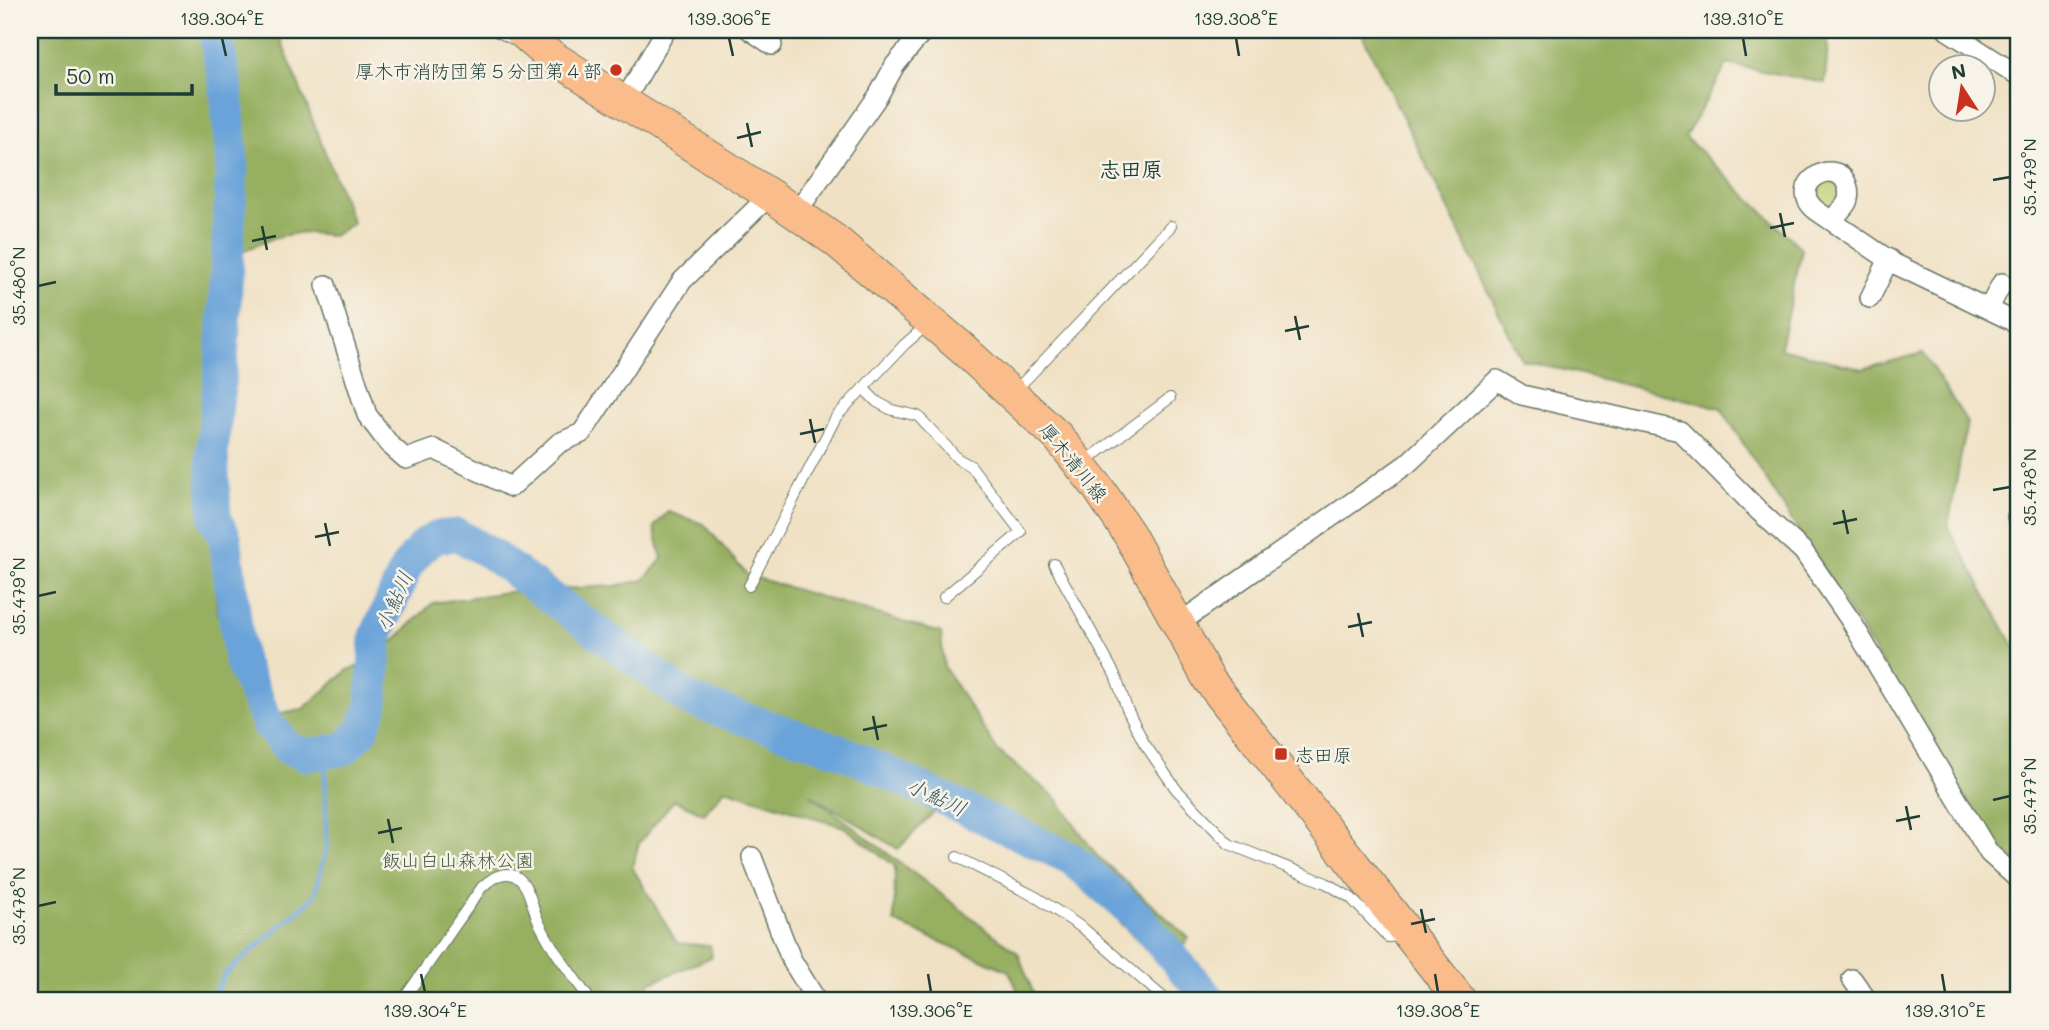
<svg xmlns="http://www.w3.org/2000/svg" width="2049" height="1030" font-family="Mali,'Klee One',sans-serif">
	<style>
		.green { fill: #bdcb6d; stroke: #6e8450; stroke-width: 2 }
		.forest { fill: #96af60; stroke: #5a764a; stroke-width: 2 }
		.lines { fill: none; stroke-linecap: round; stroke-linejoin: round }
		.stream { stroke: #69a3d9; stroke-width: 5 }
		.river { stroke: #69a3d9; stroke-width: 33 }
		.lane-casing { stroke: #687666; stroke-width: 12 }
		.street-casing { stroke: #687666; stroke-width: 22 }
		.primary-casing { stroke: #687666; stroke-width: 34 }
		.lane { stroke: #fff; stroke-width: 10 }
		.street { stroke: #fff; stroke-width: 19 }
		.primary { stroke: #f9bc8a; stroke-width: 32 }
		.ticks { fill: none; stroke: #1f3d34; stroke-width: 2.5 }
		.poi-dot { fill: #c8321e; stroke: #f7f3e8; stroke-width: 2.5 }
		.labels { text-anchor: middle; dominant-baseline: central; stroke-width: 5; stroke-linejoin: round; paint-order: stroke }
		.poi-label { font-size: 19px; fill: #1f3d34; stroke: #f7f3e8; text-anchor: end }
		.street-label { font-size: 19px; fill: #1f3d34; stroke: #f7f3e8 }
		.park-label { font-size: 19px; fill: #3f593f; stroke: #f7f3e8 }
		.neighbourhood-label { font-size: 21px; font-weight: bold; fill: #1f3d34; stroke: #f7f3e8 }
		.water-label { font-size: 21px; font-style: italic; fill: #355c66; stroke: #f7f3e8 }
		.neatline { fill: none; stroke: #1f3d34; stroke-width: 2.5 }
		.ticks-label { font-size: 18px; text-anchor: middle; fill: #1f3d34 }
	</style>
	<rect width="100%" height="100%" fill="#f7f3e8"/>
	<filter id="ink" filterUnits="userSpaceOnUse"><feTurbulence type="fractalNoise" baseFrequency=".0143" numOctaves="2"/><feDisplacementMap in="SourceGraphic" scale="14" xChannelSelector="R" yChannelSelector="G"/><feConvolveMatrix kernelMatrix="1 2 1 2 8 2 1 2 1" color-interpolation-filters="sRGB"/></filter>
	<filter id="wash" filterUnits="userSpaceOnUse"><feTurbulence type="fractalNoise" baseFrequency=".00686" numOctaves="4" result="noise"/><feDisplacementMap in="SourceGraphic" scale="28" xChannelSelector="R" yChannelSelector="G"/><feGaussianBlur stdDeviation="1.57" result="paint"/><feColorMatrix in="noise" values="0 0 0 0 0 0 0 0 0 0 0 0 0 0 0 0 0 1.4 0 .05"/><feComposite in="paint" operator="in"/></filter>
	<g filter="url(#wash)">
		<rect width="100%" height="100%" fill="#f0e1c4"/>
		<polygon class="green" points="1821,179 1835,180 1841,195 1835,205 1826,207 1813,197"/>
		<g class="forest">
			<path d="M30 30H277L353 223 333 236C298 228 272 236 241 253L235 335 213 373 209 439 217 611 240 668 275 714 303 709 348 670 372 662 433 603 507 592 615 586 644 580 662 559 654 527 668 512 704 524 747 575 941 633 944 667 998 751 1056 798 1097 856 1189 938 1165 966 1120 923 1113 896 939 786 938 808 898 849 810 794 1018 953 1036 1000H1022L1009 971 894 922 895 866 844 827 725 789 704 814 674 800 639 843 632 867 677 943 710 946 712 957 649 983 644 1000H30Z"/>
			<polygon points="1360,30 1829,30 1825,83 1727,64 1685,137 1802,249 1780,348 1863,369 1923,353 1967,422 1948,527 2019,655 2019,862 1996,845 1721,408 1522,360"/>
		</g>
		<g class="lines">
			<polyline class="stream" points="211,1000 225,974 314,897 326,849 325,753"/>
			<polyline class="river" points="214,30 226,86 232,164 223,345 212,452 215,518 225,537 240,660 268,724 288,748 307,755 344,749 362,731 372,705 376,636 407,566 423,546 437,537 458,535 491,554 692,701 841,751 1072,859 1137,916 1210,1000"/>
		</g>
	</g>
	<g filter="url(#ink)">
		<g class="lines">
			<defs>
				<g id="lane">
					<polyline points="494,30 515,40"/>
					<polyline points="863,388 877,402 892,410 918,416 958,459 971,466 1021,532 944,597"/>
					<polyline points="1015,391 1171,226"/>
					<polyline points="1084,463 1170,398"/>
					<polyline points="1054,564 1115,675 1127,709 1144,743 1176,789 1229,844 1326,883 1351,898 1388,937 1401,936"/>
					<polyline points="749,586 836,417 904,345 928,324"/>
					<polyline points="957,857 1036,897 1084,929 1166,1000"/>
					<path d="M403 1000 482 887C491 879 502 870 515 876 529 883 532 906 537 918 550 948 572 974 590 1000"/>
				</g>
				<g id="street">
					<polyline points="750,30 772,45"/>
					<polyline points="1947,30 2019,76"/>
					<polyline points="623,103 666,30"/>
					<polyline points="796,213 878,96 895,65 924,30"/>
					<path d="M1832 220C1836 215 1842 210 1846 204 1849 199 1849 193 1848 188 1839 152 1783 185 1817 211L1895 264 2019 324"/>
					<polyline points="326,285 367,415 389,444 406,459 434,449 511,487 559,443 582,433 682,281 770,195"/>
					<polyline points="1870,298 1889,259"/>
					<polyline points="1989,308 2002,283"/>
					<polyline points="2017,517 2019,516"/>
					<polyline points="1178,624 1407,464 1497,380 1522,395 1680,431 1760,512 1803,551 1851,621 1989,853 2019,880"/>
					<polyline points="752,857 791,959 816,1000"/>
					<polyline points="1852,979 1867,1000"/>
				</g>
				<polyline id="primary" points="520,30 545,52 770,195 836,241 963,349 1058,437 1096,485 1129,534 1209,680 1460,1000"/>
			</defs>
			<use href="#lane" class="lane-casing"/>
			<use href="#street" class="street-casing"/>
			<use href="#primary" class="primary-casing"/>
			<use href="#lane" class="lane"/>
			<use href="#street" class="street"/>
			<use href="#primary" class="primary"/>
		</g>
	</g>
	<path class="ticks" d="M222 38 226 56M729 38 733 56M1236 38 1239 56M1743 38 1746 56M747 123 752 147M737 138 761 132M1993 180 2010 177M1780 213 1785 237M262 226 267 250M1770 228 1794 223M252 241 276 236M38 286 56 282M1295 316 1300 340M1285 331 1309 326M810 419 815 443M800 434 824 429M1993 490 2010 487M1843 510 1848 534M325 523 330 546M1833 524 1857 519M315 537 339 532M38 596 56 592M1358 613 1363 637M1348 627 1372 622M873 716 878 740M863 730 887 725M1993 800 2010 796M1906 806 1911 830M388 819 393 843M1896 821 1920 816M378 833 402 828M38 906 56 902M1421 909 1426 933M1411 924 1435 919M421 974 425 992M928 974 931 992M1435 974 1438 992M1942 974 1945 992"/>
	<g class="poi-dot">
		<circle cx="616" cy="70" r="7"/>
		<rect x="1274" y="747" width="14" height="14" rx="3.5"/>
	</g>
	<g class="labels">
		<g class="poi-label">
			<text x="602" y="70">厚木市消防団第５分団第４部</text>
			<text x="1295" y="754" text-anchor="start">志田原</text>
		</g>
		<g class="street-label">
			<text transform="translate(1074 462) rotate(51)">厚木清川線</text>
		</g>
		<g class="park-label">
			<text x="458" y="859">飯山白山森林公園</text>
		</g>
		<g class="neighbourhood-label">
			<text x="1131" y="168">志田原</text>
		</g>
		<g class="water-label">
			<text transform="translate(393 601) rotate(-66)">小鮎川</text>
			<text transform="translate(937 796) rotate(25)">小鮎川</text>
		</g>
	</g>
	<rect width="2049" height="1030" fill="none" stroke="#f7f3e8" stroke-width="77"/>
	<g transform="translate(1962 88) rotate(348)"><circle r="33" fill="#f7f3e8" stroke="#a1aaa0" stroke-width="2"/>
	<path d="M0-5L12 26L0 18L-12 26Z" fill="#c8321e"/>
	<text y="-10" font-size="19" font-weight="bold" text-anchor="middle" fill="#1f3d34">N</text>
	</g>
	<path d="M56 84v10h136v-10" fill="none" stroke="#1f3d34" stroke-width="3.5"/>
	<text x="66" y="84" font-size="21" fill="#1f3d34" stroke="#f7f3e8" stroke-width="5" paint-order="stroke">50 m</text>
	<rect x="38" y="38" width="1972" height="954" class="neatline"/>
	<g class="ticks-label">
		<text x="222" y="25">139.304°E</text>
		<text x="729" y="25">139.306°E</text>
		<text x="1236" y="25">139.308°E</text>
		<text x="1743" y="25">139.310°E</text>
		<text transform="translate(2030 177) rotate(-90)" y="6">35.479°N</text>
		<text transform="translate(19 286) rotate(-90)" y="6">35.480°N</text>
		<text transform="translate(2030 487) rotate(-90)" y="6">35.478°N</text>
		<text transform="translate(19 596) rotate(-90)" y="6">35.479°N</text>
		<text transform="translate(2030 796) rotate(-90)" y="6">35.477°N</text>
		<text transform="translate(19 906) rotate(-90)" y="6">35.478°N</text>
		<text x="425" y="1017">139.304°E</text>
		<text x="931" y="1017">139.306°E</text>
		<text x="1438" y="1017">139.308°E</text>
		<text x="1945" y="1017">139.310°E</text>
	</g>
</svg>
